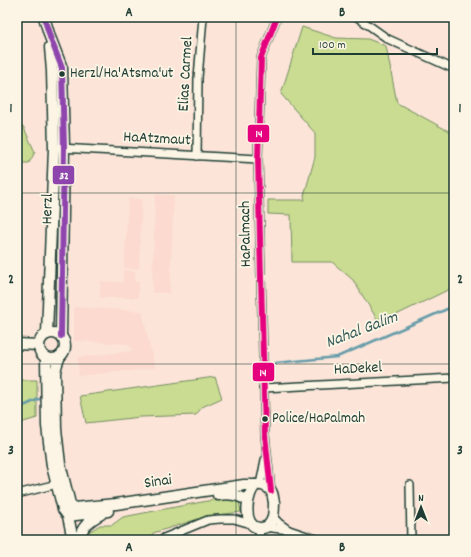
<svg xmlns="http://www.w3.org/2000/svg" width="471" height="557" font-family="Dekko,sans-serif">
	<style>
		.built { fill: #fcdacf }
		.green { fill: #c9dc91; stroke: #748c62 }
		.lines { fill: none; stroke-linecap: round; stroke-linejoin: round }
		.stream { stroke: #679caa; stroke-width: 2.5 }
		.street-casing { stroke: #1f3d34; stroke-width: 10 }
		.secondary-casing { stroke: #1f3d34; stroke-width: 13 }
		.street { stroke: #fcf5e5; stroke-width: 7 }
		.secondary { stroke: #fcf5e5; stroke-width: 10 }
		.bus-1-casing { stroke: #fcf5e5; stroke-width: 9 }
		.bus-2-casing { stroke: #fcf5e5; stroke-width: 9 }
		.bus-1 { stroke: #8e44ad; stroke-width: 6 }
		.bus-2 { stroke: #e5007d; stroke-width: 6 }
		.grid { fill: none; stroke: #1f3d34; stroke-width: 1; stroke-opacity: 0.55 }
		.bus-dot { fill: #1f3d34; stroke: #fcf5e5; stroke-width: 1.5 }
		.labels { text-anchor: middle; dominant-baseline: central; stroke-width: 3.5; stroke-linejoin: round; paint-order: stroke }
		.bus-label { font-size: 15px; fill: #1f3d34; stroke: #fcf5e5; text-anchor: start }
		.street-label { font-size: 16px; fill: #1f3d34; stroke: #fcf5e5 }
		.water-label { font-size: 17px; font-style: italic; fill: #375d5b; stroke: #fcf5e5 }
		.line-badge { stroke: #fcf5e5; stroke-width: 1.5 }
		.badge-label { font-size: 11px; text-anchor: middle; font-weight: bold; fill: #fff }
		.neatline { fill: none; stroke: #1f3d34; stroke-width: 1.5 }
		.grid-label { font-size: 13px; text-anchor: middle; font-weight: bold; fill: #1f3d34 }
	</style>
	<rect width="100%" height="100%" fill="#fce5d8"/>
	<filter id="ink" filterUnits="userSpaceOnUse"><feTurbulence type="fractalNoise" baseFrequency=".025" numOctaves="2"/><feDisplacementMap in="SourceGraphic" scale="8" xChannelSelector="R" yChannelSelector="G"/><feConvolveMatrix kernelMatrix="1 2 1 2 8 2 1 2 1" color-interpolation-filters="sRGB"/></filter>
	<g filter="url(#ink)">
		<g class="built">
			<polygon points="155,194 174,195 170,293 152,293"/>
			<polygon points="128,198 142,199 139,269 124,268"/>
			<polygon points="123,270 135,271 135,282 139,282 138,298 100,298 100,281 123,282"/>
			<polygon points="74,307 142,311 154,363 157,368 79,376 77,357 132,351 129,344 74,341"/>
		</g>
		<g class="green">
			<polygon points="302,27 336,38 368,39 386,46 397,103 454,134 454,287 396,315 377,319 353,280 332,262 292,262 291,215 268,214 268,200 305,200 304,196 315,157 315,133 281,94"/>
			<polygon points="23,126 35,152 29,163 17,163 17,128"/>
			<polygon points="215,377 222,398 202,407 196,415 141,417 86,423 80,396"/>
			<polygon points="17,380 37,380 37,418 17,424"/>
			<polygon points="223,498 239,501 241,512 208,516 153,533 151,540 84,540 87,533 100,525 112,525 123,517"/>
		</g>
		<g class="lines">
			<g class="stream">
				<polyline points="275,363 337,357 454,306"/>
				<polyline points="17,409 39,399"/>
			</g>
			<defs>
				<g id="street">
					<polyline points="357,17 388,39 454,69"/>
					<polyline points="60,148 258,159"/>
					<polyline points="197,156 198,78 203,17"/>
					<polyline points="263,388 454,378"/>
					<polyline points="260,485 265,460"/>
					<polyline points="410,485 411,540"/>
					<polyline points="271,491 265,435 258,159 261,58 277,17"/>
					<polyline points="17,494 57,484"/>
					<polyline points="273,517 279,523 289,530"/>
					<polyline points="264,527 289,530 319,540"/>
					<polyline points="165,540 164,538 208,520 220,519 234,519 251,524"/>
					<polyline points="259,540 260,528"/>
				</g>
				<g id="secondary">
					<polyline points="44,17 50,37 62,68 64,148 61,336"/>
					<circle cx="52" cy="346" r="13"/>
					<polyline points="47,334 54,148 52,71 50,47"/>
					<polyline points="17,344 39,345"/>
					<polyline points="60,356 57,364 55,372 56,429 60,464 71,508 69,514"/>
					<polyline points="46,358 47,426 52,466 63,509 68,516 73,540"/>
					<path d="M256 485C262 484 270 487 272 493 273 495 273 499 274 502 274 513 274 529 259 528 242 526 246 493 256 485Z"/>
					<path d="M218 495C231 493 236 495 248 500"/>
					<polyline points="63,509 116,504 244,485 256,485"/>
					<polyline points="68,516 108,511"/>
					<path d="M79 540C81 527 90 520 101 514"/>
				</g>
			</defs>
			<use href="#street" class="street-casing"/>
			<use href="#secondary" class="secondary-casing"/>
			<use href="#street" class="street"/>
			<use href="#secondary" class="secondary"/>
			<defs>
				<polyline id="bus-1" points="44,17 50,37 62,68 64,148 61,336"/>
				<polyline id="bus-2" points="271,491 265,435 258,159 261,58 277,17"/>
			</defs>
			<use href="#bus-1" class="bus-1-casing"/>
			<use href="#bus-2" class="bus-2-casing"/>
			<use href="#bus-1" class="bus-1"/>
			<use href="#bus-2" class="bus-2"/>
		</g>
	</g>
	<path class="grid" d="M236 17V540M17 193H454M17 364H454"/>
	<g class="bus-dot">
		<circle cx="62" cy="74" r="3.5"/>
		<circle cx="265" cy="419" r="3.5"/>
	</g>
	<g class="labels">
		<g class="bus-label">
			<text x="70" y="74">Herzl/Ha'Atsma'ut</text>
			<text x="272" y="419">Police/HaPalmah</text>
		</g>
		<g class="street-label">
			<text transform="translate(186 74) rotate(-87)">Elias Carmel</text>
			<text transform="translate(157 139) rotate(3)">HaAtzmaut</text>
			<text transform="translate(48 209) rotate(-89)">Herzl</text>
			<text transform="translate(246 234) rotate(-91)">HaPalmach</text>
			<text transform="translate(358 369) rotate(-3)">HaDekel</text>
			<text transform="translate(158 482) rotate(-8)">Sinai</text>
		</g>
		<g class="water-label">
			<text transform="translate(362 331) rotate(-21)">Nahal Galim</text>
		</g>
	</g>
	<g class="line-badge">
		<rect x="247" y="124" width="23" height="19" rx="4" fill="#e5007d"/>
		<rect x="52" y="165" width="23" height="20" rx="4" fill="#8e44ad"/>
		<rect x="252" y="362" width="23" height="20" rx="4" fill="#e5007d"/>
	</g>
	<g class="badge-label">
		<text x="259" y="137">14</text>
		<text x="64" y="179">32</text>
		<text x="263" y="376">14</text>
	</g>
	<rect width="471" height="557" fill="none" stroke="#fcf5e5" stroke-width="44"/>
	<g transform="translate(421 507)" stroke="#fcf5e5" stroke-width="3" paint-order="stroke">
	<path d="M0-3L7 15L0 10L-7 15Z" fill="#1f3d34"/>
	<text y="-6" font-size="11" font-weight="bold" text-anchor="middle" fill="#1f3d34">N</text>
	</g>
	<path d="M313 48v6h124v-6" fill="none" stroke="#1f3d34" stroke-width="2"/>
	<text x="319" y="48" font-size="12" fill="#1f3d34" stroke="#fcf5e5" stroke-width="3" paint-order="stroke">100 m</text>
	<rect x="22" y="22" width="427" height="513" class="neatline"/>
	<g class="grid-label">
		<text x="129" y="16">A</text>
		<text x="342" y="16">B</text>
		<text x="11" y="112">1</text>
		<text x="460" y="112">1</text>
		<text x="11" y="283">2</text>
		<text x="460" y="283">2</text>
		<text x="11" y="454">3</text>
		<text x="460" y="454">3</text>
		<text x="129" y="551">A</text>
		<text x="342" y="551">B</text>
	</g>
</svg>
